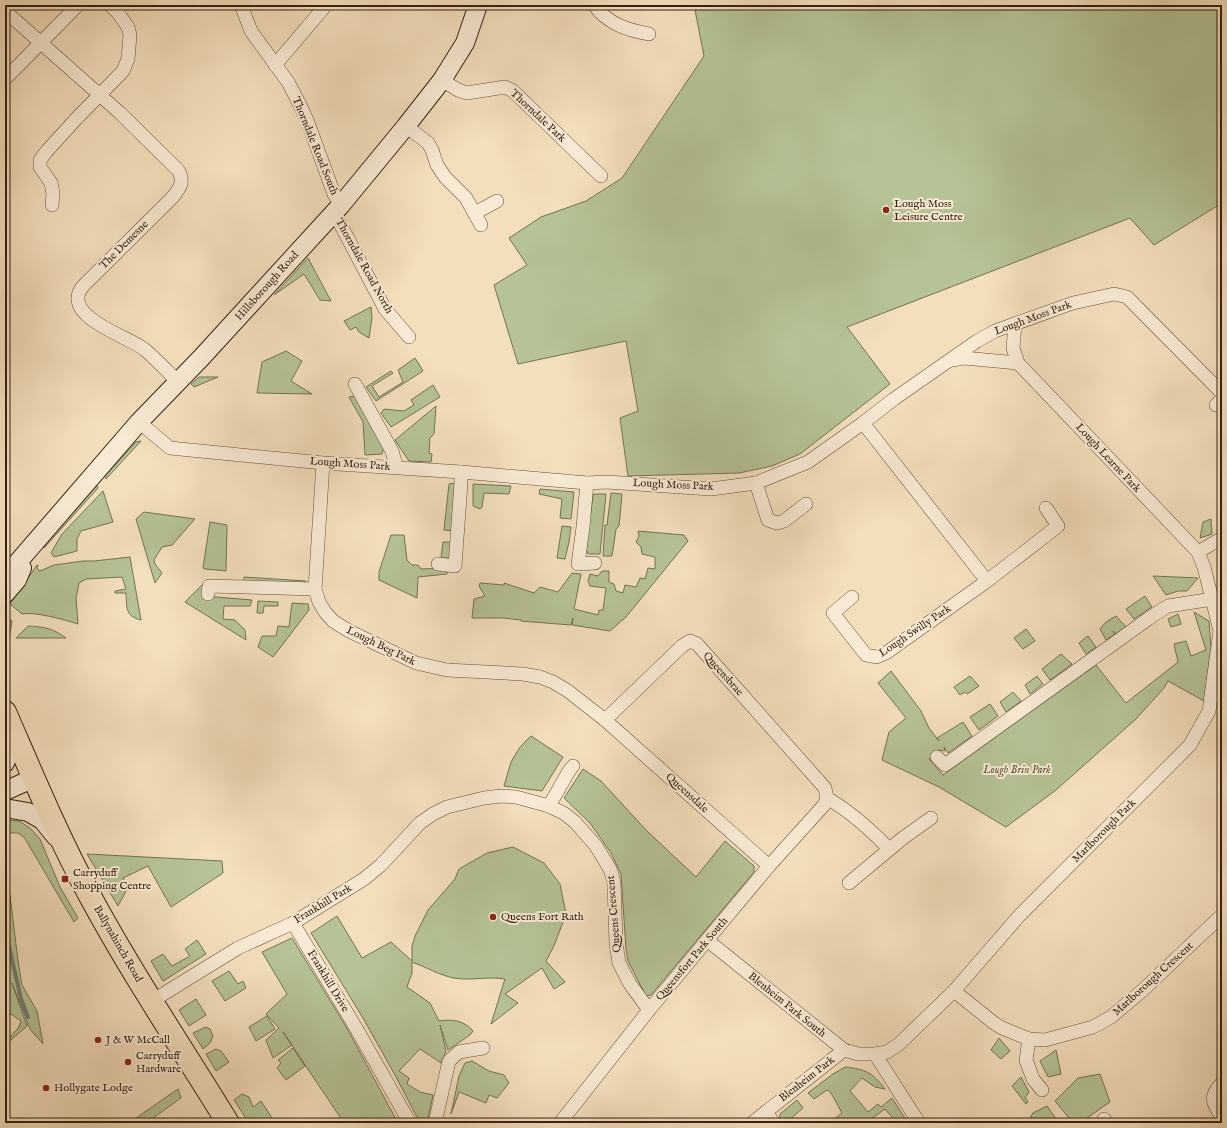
<svg xmlns="http://www.w3.org/2000/svg" width="1227" height="1128" font-family="'IM FELL English',serif">
	<style>
		.green { fill: #b5c396; stroke: #747254 }
		.lines { fill: none; stroke-linecap: round; stroke-linejoin: round }
		.stream { stroke: #737e75; stroke-width: 4 }
		.street-casing { stroke: #64503c; stroke-width: 14 }
		.secondary-casing { stroke: #342111; stroke-width: 20 }
		.highway-casing { stroke: #342111; stroke-width: 24 }
		.street { stroke: #f8ead4; stroke-width: 13 }
		.secondary { stroke: #f8ead4; stroke-width: 18 }
		.highway { stroke: #f4dfbd; stroke-width: 22 }
		.poi-dot { fill: #8f2418; stroke: #f8ead4; stroke-width: 1.5 }
		.labels { text-anchor: middle; dominant-baseline: central; stroke-width: 4; stroke-linejoin: round; paint-order: stroke }
		.street-label { font-size: 11px; fill: #342111; stroke: #f8ead4 }
		.poi-label { font-size: 11px; fill: #342111; stroke: #f8ead4; text-anchor: start }
		.park-label { font-size: 11px; font-style: italic; fill: #5b5239; stroke: #f8ead4 }
	</style>
	<rect width="100%" height="100%" fill="#f4dfbd"/>
	<filter id="stains"><feTurbulence type="fractalNoise" baseFrequency=".005" numOctaves="4"/><feColorMatrix values="0 0 0 0 .2 0 0 0 0 .09 0 0 0 0 .02 0 0 0 .5 -.17"/></filter>
	<radialGradient id="worn" r=".72"><stop offset=".6" stop-color="#630" stop-opacity="0"/><stop offset="1" stop-color="#630" stop-opacity=".3"/></radialGradient>
	<g class="green">
		<polygon points="694,5 1222,5 1222,203 1154,245 1130,218 847,327 890,384 800,454 772,466 739,473 628,476 620,418 638,411 626,341 518,364 494,285 527,265 509,238 541,217 586,201 622,178 704,56"/>
		<polygon points="308,258 331,301 320,300 304,274 274,295"/>
		<polygon points="371,307 372,318 369,338 359,332 356,327 350,330 344,321"/>
		<polygon points="286,351 302,361 291,381 312,394 257,393 262,362"/>
		<polygon points="415,358 423,371 376,401 366,387 391,371 393,373 372,386 379,397 403,382 398,370"/>
		<polygon points="199,377 218,377 194,387 191,384"/>
		<polygon points="433,385 440,397 391,427 381,413 384,409 404,411 414,405 411,400"/>
		<polygon points="355,396 384,447 382,454 365,455 363,422 349,397"/>
		<polygon points="436,406 434,434 430,438 429,453 432,454 431,462 409,461 395,440"/>
		<polygon points="141,441 106,479 105,476 136,442"/>
		<polygon points="453,483 456,487 453,531 444,530 449,484"/>
		<polygon points="96,484 98,488 44,548 48,538"/>
		<polygon points="473,484 511,486 509,494 484,493 482,507 480,509 473,506"/>
		<polygon points="540,489 574,492 571,519 560,518 562,499 539,494"/>
		<polygon points="103,491 113,522 81,531 77,539 77,551 54,557 51,553 62,534"/>
		<polygon points="611,493 622,494 619,526 616,529 612,556 603,556 605,525 607,525"/>
		<polygon points="594,494 606,494 600,554 588,554 586,549 593,496"/>
		<polygon points="144,512 195,519 172,545 162,547 154,560 155,564 162,573 155,583 136,519"/>
		<polygon points="1211,519 1212,534 1200,538 1203,522"/>
		<polygon points="210,522 227,525 226,571 206,569 203,568"/>
		<polygon points="562,526 571,527 569,542 565,559 557,558"/>
		<polygon points="638,531 684,535 688,541 626,617 610,631 572,625 573,618 571,625 521,621 521,620 503,618 472,618 474,599 485,596 479,586 480,583 504,585 504,583 534,593 540,587 558,592 572,573 581,574 574,609 598,615 599,610 603,610 606,588 590,586 588,581 590,574 598,576 602,571 609,571 609,582 614,584 616,591 623,593 625,585 636,587 640,578 645,579 648,568 655,569 655,557 642,554 641,547 636,542 639,536"/>
		<polygon points="391,535 404,535 407,560 412,565 418,565 421,569 448,568 447,574 418,577 417,598 379,580 379,572"/>
		<polygon points="443,542 453,542 451,558 441,558"/>
		<path d="M130 557 141 620C125 616 127 608 126 593H115V591L126 589 122 577 86 579 79 583 76 598 78 624C66 620 33 611 22 614L10 604 37 565H38L37 568 40 571 54 565 83 561H94Z"/>
		<polygon points="1153,576 1198,578 1187,591 1178,591 1166,595"/>
		<polygon points="244,577 306,581 305,586 244,582"/>
		<polygon points="203,584 204,596 252,600 250,606 224,606 223,619 235,620 245,630 246,640 185,602"/>
		<polygon points="1145,596 1152,607 1134,619 1126,609"/>
		<polygon points="258,601 278,602 278,606 264,606 263,613 257,613"/>
		<polygon points="292,603 308,604 309,610 273,657 258,647 262,636 276,636 278,626 289,627"/>
		<polygon points="1194,612 1209,621 1211,648 1204,701 1168,681 1164,688 1136,719 1056,790 1006,827 939,787 882,760 889,732 906,718 878,683 891,671 921,711 929,728 939,741 937,738 963,722 972,736 948,753 944,747 945,751 938,750 929,759 943,775 1096,665 1126,703 1178,662 1174,644 1186,641 1191,656 1206,650"/>
		<polygon points="1178,614 1181,624 1171,627 1168,619"/>
		<polygon points="5,616 12,621 5,662"/>
		<polygon points="1116,616 1126,627 1115,634 1113,631 1115,634 1106,640 1100,629 1106,622"/>
		<path d="M28 626C44 627 53 628 66 638H16Z"/>
		<polygon points="1026,629 1035,641 1023,649 1014,638"/>
		<polygon points="1088,636 1096,647 1086,654 1079,643"/>
		<polygon points="1061,654 1072,664 1050,680 1042,669"/>
		<polygon points="970,676 979,686 967,694 965,692 960,695 954,687"/>
		<polygon points="1037,676 1043,684 1030,694 1025,685"/>
		<polygon points="1013,692 1021,701 1006,712 1000,702"/>
		<polygon points="990,704 998,716 979,730 970,717"/>
		<polygon points="531,736 563,757 542,791 504,786 511,762 520,747"/>
		<polygon points="583,769 601,781 647,831 696,877 725,841 754,866 754,872 651,995 646,996 628,961 626,949 621,874 611,853 590,823 564,798"/>
		<polygon points="5,820 19,821 30,828 40,839 60,887 78,918 74,922 24,837 18,833 6,833"/>
		<path d="M513 847 544 863 560 884 566 914 554 946 546 961 565 982 554 989 542 968 505 994 518 1003 491 1024 505 979C488 976 470 981 454 978 439 975 426 967 412 962V973L407 987 430 1003 439 1021C451 1019 464 1020 473 1031L470 1035 448 1050 440 1025 446 1051 441 1063 420 1049 399 1071 409 1078 407 1084 420 1092 433 1095 427 1123H420L395 1075 363 1018 311 933 337 916 362 958 391 942 412 961V946L415 936 428 910 455 879 459 869 487 853Z"/>
		<polygon points="5,854 18,961 22,985 37,1011 43,1044 30,1029 12,983 27,1026 5,1045 5,1043 19,1027 21,1021 5,1010"/>
		<polygon points="87,854 222,861 223,873 171,907 148,866 123,878 127,889 118,906"/>
		<polygon points="292,938 348,1030 398,1123 344,1123 283,1032 292,1045 273,1058 266,1040 279,1028 266,1014 287,994 262,952"/>
		<polygon points="197,940 206,954 163,981 151,961 163,954 172,966 190,956 185,949"/>
		<polygon points="229,971 238,984 243,981 246,988 225,1001 212,981"/>
		<polygon points="196,999 206,1015 189,1026 179,1010"/>
		<polygon points="267,1016 275,1029 256,1041 249,1027"/>
		<polygon points="206,1027 210,1029 213,1036 210,1043 203,1049 193,1033"/>
		<polygon points="999,1038 1010,1051 1001,1059 991,1050"/>
		<polygon points="293,1048 305,1066 286,1080 277,1068 281,1063 278,1060"/>
		<polygon points="216,1049 221,1051 229,1062 216,1071 206,1054"/>
		<polygon points="1056,1050 1061,1074 1048,1077 1040,1061"/>
		<polygon points="472,1061 489,1071 504,1075 509,1083 497,1098 489,1095 486,1103 459,1092 451,1114 459,1076 465,1063"/>
		<path d="M845 1067C866 1069 873 1073 885 1089L875 1087 862 1078 850 1091 868 1112 878 1104 881 1107 892 1098 906 1120 902 1123H897L885 1109 866 1123H829L842 1113 831 1093 827 1090 814 1099 808 1093 833 1074Z"/>
		<polygon points="1100,1074 1110,1102 1080,1123 1073,1123 1055,1101 1078,1078"/>
		<polygon points="1021,1077 1029,1092 1025,1098 1028,1101 1026,1104 1012,1086"/>
		<polygon points="178,1089 181,1098 153,1118 151,1123 129,1123"/>
		<polygon points="242,1094 249,1097 253,1107 261,1101 272,1118 270,1123 249,1123 234,1100"/>
		<polygon points="797,1100 803,1108 788,1121 790,1123 783,1123 780,1121 780,1114"/>
		<polygon points="1047,1106 1059,1123 1027,1123 1033,1113"/>
	</g>
	<g class="lines">
		<polyline class="stream" points="5,929 21,999 28,1017"/>
		<defs>
			<g id="street">
				<polyline points="241,5 251,31 288,82 298,101 307,120 334,194 341,205"/>
				<path d="M594 5C608 24 627 30 649 34"/>
				<path d="M5 11 120 113 178 170C185 182 180 188 172 198L84 285C57 315 127 336 144 349 156 359 167 371 178 382"/>
				<polyline points="275,65 326,5"/>
				<polyline points="5,79 78,5"/>
				<polyline points="442,80 458,90 467,93 505,87 513,91 601,176"/>
				<polyline points="406,126 428,143 432,150 437,165 445,177 466,198 481,225"/>
				<polyline points="52,205 53,193 51,183 40,167 40,160 46,152 76,119 123,71 128,59 130,35 128,27 118,13 110,5"/>
				<polyline points="334,212 385,309 409,337"/>
				<polyline points="475,213 497,201"/>
				<polyline points="952,360 964,358 1018,363"/>
				<polyline points="355,384 392,451 395,462 394,467"/>
				<polyline points="1216,405 1222,399"/>
				<polyline points="139,422 170,448 323,463 461,472 587,483 607,482 711,489 756,483 808,462 863,423 894,399 977,341 995,331 1073,303 1114,294 1127,297 1222,393"/>
				<polyline points="323,463 315,589 319,602 325,612 333,621 349,631 416,663 447,670 523,674 540,677 553,682 568,691 605,720 769,866"/>
				<polyline points="587,483 583,527 578,564 595,563"/>
				<polyline points="756,483 768,520 777,523 784,521 806,504"/>
				<polyline points="1198,552 1222,538"/>
				<polyline points="438,564 455,566 461,483 461,472"/>
				<polyline points="987,581 1058,526 1046,508"/>
				<polyline points="208,594 209,586 315,589"/>
				<polyline points="852,597 833,613 866,655 876,657 886,653 987,581 863,423"/>
				<polyline points="605,720 682,646 690,641 697,644 825,788 827,798"/>
				<polyline points="937,757 945,765 1148,619 1168,606 1213,599"/>
				<path d="M827 798C851 812 870 829 889 849"/>
				<polyline points="549,806 569,771 573,766"/>
				<polyline points="849,883 903,838 931,818"/>
				<polyline points="293,923 356,1028 410,1123"/>
				<polyline points="707,940 844,1050 858,1054 875,1054 887,1052 899,1044 954,991 1019,916 1190,745 1209,711 1220,631 1204,567 1198,552 1018,363 1013,348 1015,325"/>
				<polyline points="954,991 994,1023 1002,1028 1029,1039 1045,1040 1093,1027 1111,1017 1143,990 1222,915"/>
				<polyline points="152,1001 238,948 293,923 364,879 381,865 420,823 433,814 447,807 484,798 501,796 516,797 549,806 565,814 575,822 596,846 610,869 614,882 616,943 619,963 630,984 649,1010"/>
				<polyline points="1029,1039 1026,1060 1033,1079 1042,1090"/>
				<polyline points="875,1054 919,1123"/>
				<path d="M1222 1083C1209 1096 1212 1103 1222 1117"/>
				<polyline points="766,1112 774,1123"/>
				<polyline points="1104,1119 1107,1123"/>
				<polyline points="435,1123 449,1061 459,1052 483,1048"/>
				<polyline points="560,1123 649,1010 708,939 769,866 824,805 827,798"/>
				<polyline points="752,1123 844,1050"/>
			</g>
			<g id="secondary">
				<polyline points="5,577 139,422 201,358 341,205 406,126 442,80 465,43 478,5"/>
				<polyline points="5,594 17,580 22,568"/>
				<polyline points="5,763 9,752 13,730"/>
				<polyline points="5,791 34,778"/>
				<polyline points="5,808 28,812 42,820 56,837"/>
			</g>
			<path id="highway" d="M5 712C32 774 58 837 90 896 132 974 182 1048 228 1123"/>
		</defs>
		<use href="#street" class="street-casing"/>
		<use href="#secondary" class="secondary-casing"/>
		<use href="#highway" class="highway-casing"/>
		<use href="#street" class="street"/>
		<use href="#secondary" class="secondary"/>
		<use href="#highway" class="highway"/>
	</g>
	<g class="poi-dot">
		<circle cx="886" cy="210" r="4"/>
		<rect x="61" y="875" width="8" height="8" rx="2"/>
		<circle cx="493" cy="917" r="4"/>
		<circle cx="98" cy="1040" r="4"/>
		<circle cx="128" cy="1062" r="4"/>
		<circle cx="46" cy="1088" r="4"/>
	</g>
	<g class="labels">
		<g class="street-label">
			<text transform="translate(538 116) rotate(43)">Thorndale Park</text>
			<text transform="translate(315 146) rotate(68)">Thorndale Road South</text>
			<text transform="translate(124 245) rotate(-45)">The Demesne</text>
			<text transform="translate(364 266) rotate(61)">Thorndale Road North</text>
			<text transform="translate(267 286) rotate(-48)">Hillsborough Road</text>
			<text transform="translate(1033 318) rotate(-20)">Lough Moss Park</text>
			<text transform="translate(1108 458) rotate(47)">Lough Learne Park</text>
			<text transform="translate(350 464) rotate(4)">Lough Moss Park</text>
			<text transform="translate(673 485) rotate(3)">Lough Moss Park</text>
			<text transform="translate(915 631) rotate(-34)">Lough Swilly Park</text>
			<text transform="translate(381 646) rotate(26)">Lough Beg Park</text>
			<text transform="translate(723 674) rotate(48)">Queensbrae</text>
			<text transform="translate(687 793) rotate(42)">Queensdale</text>
			<text transform="translate(1104 831) rotate(-45)">Marlborough Park</text>
			<text transform="translate(323 904) rotate(-31)">Frankhill Park</text>
			<text transform="translate(614 914) rotate(-95)">Queens Crescent</text>
			<text transform="translate(118 944) rotate(60)">Ballynahinch Road</text>
			<text transform="translate(692 959) rotate(-50)">Queensfort Park South</text>
			<text transform="translate(1153 979) rotate(-42)">Marlborough Crescent</text>
			<text transform="translate(328 981) rotate(59)">Frankhill Drive</text>
			<text transform="translate(787 1005) rotate(39)">Blenheim Park South</text>
			<text transform="translate(807 1079) rotate(-38)">Blenheim Park</text>
		</g>
		<g class="poi-label">
			<text x="894" y="204">Lough Moss<tspan x="894" dy="13">Leisure Centre</tspan></text>
			<text x="73" y="873">Carryduff<tspan x="73" dy="13">Shopping Centre</tspan></text>
			<text x="501" y="917">Queens Fort Rath</text>
			<text x="106" y="1040">J &amp; W McCall</text>
			<text x="136" y="1056">Carryduff<tspan x="136" dy="13">Hardware</tspan></text>
			<text x="54" y="1088">Hollygate Lodge</text>
		</g>
		<g class="park-label">
			<text x="1017" y="770">Lough Brin Park</text>
		</g>
	</g>
	<rect width="1227" height="1128" fill="none" stroke="#f4dfbd" stroke-width="20"/>
	<rect x="6" y="6" width="1215" height="1116" fill="none" stroke="#342111" stroke-width="2"/>
	<rect x="10" y="10" width="1207" height="1108" fill="none" stroke="#342111"/>
	<rect width="100%" height="100%" filter="url(#stains)"/>
	<rect width="100%" height="100%" fill="url(#worn)"/>
</svg>
